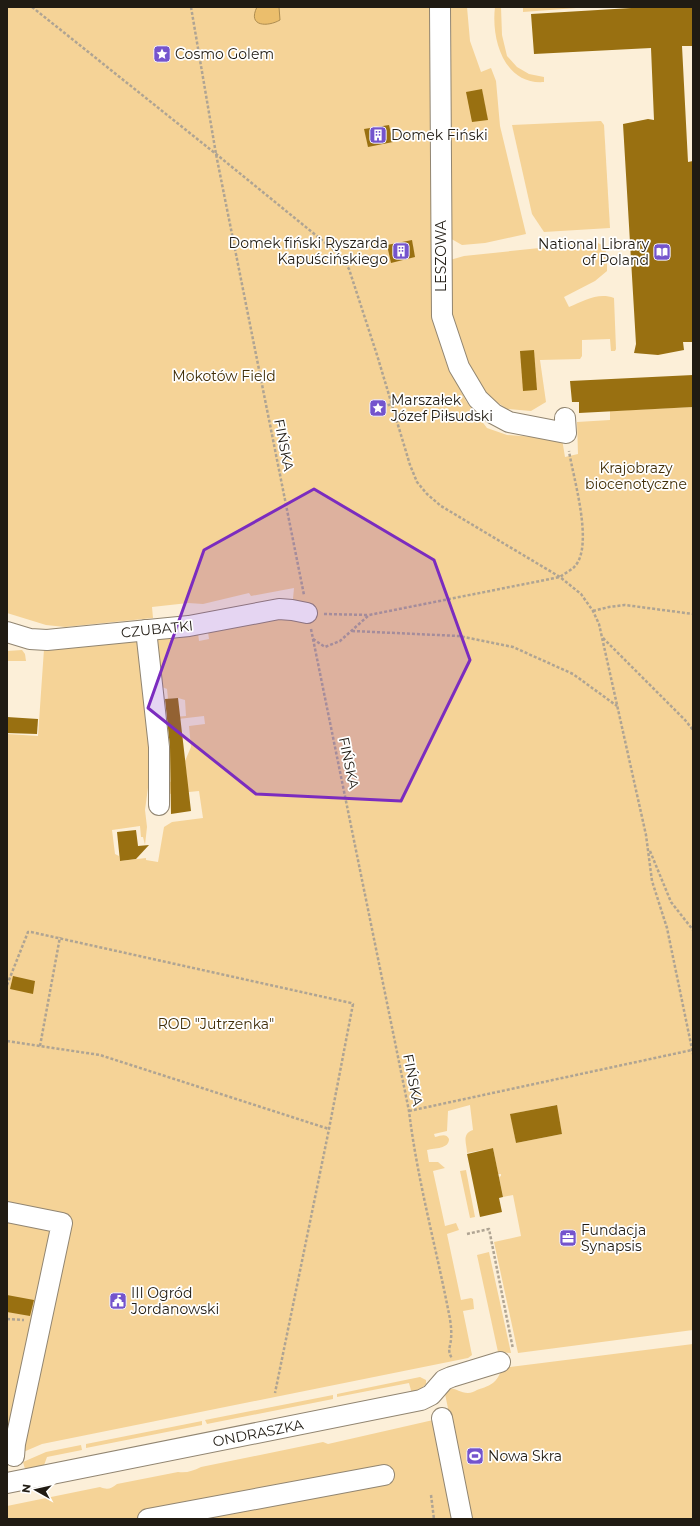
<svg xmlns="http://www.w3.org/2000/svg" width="700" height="1526" font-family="Montserrat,sans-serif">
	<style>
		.green { fill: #f5d397; fill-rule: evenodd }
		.water { fill: #ebbe6c; stroke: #ae8d51 }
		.building { fill: #997011 }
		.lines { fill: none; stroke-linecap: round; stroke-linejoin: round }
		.minor-casing { stroke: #918571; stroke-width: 22 }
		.path { stroke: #afa493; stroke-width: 2.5; stroke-dasharray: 3 2; stroke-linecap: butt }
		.minor { stroke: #fff; stroke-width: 20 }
		.marked { fill: #7b2cbf; fill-opacity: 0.2; stroke: #7b2cbf; stroke-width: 3; stroke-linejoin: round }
		.labels { text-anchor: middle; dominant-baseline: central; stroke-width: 3.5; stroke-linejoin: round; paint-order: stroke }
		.poi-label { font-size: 14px; fill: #201b13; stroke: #fff; text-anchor: start }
		.street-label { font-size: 14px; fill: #201b13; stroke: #fff }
		.park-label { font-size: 14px; fill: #402e09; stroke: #fff }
	</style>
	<rect width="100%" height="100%" fill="#fcefd8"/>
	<g class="green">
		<path d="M7 7H433L434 319 446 362 466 401 487 428 507 435 562 439 565 457 578 454 577 422 610 420V411L693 407V1330L518 1353 494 1242 521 1236 513 1195 503 1197 499 1177 501 1176V1174H498L493 1148 467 1153C467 1144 461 1134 473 1130L470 1105 448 1111 447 1131 434 1134 435 1137C441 1136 446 1133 449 1139 449 1149 435 1148 427 1150L429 1162H438L445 1168 433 1171 445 1226 456 1223 459 1230 447 1234 461 1300 471 1298 473 1299 474 1309 463 1311 472 1355 468 1358 42 1444 7 1459V734L38 736 44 649 137 641 141 643 152 758 145 810 147 827 145 845 143 837H141L140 826 112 830 115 854 119 856 120 861 146 858V860L158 862 164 827 172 822 203 818 199 791 169 794 168 782 187 780 185 761 191 747 189 726 205 724 204 716 161 721V718L186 716 185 700 178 698 168 699 167 689 155 684 150 639 198 633 199 641 209 639 208 632 286 617 291 620 294 588 251 596 249 593 203 604 188 603 152 607 153 618 65 627 46 625 7 613ZM556 1105 562 1134 516 1143 511 1114Z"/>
		<polygon points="448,7 467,7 470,41 481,72 491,68 496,81 500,126 526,234 485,243 462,245 448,237"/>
		<path d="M495 7H501L502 35 507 56 517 67 529 74 544 77V82C504 85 491 39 495 7Z"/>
		<polygon points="523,7 590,7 523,12"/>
		<polygon points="601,121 604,125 610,228 544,232 532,214 512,125"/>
		<path d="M598 243 604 246 607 255V271L595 281 564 297 569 307C584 301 598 292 614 298L616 349 615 351H611L610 339 582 340V356L580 359 540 360 546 402 531 411 507 409 488 396 462 356 447 308 450 260 464 256 559 246Z"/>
		<polygon points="22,650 25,654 26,661 7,661 7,651"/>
		<polygon points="466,1170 475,1217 470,1218 460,1171"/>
		<polygon points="489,1252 511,1353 498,1352 477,1255"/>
		<path d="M693 1344V1519H7V1506L100 1487C107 1490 111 1489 117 1484L178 1472C187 1473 193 1471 201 1467L323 1442 328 1444 442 1418H450L444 1389C455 1386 459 1393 468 1393 471 1393 475 1391 477 1390 492 1385 497 1383 502 1368Z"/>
		<polygon points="420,1377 426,1380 426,1384 418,1392 412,1394 409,1383 337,1397 337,1394"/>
		<polygon points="333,1395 333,1399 207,1424 205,1420"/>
		<polygon points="202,1421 202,1425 86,1448 86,1444"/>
		<polygon points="81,1445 82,1450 47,1457 43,1468 25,1469 23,1462 46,1452"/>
	</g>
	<path class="water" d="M257 7H279L280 20C268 27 247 27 257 7Z"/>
	<g class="building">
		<polygon points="648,7 693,7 693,46 682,46 688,162 693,161 693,342 683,342 684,350 658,355 634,353 636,344 623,124 648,119 654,120 651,48 534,54 531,14"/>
		<polygon points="482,89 488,120 472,122 466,92"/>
		<polygon points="389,125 393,142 368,147 364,129"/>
		<polygon points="412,240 415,257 391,263 387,245"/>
		<polygon points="534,350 537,390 523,391 520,351"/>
		<polygon points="693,375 693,407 579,413 579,402 572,402 570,381"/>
		<polygon points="178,698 191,811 171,814 170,747 165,699"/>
		<polygon points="7,717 38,719 37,734 7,733"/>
		<polygon points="136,830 138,846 149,845 136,859 120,861 117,832"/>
		<polygon points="13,976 35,981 33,994 10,989"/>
		<polygon points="557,1105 562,1134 516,1143 510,1114"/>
		<polygon points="493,1148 503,1197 499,1198 502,1212 480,1217 467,1154"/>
		<polygon points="7,1295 34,1300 30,1316 7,1312"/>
	</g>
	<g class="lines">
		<defs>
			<g id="minor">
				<polyline points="440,7 442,316 459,367 478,399 494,414 509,422 566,433 565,418"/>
				<polyline points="146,630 159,747 159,805"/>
				<polyline points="7,632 30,639 47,640 189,626 279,609 292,610 307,613"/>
				<polyline points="7,1212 62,1223 15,1444 14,1456"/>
				<polyline points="442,1418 462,1519"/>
				<polyline points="7,1483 421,1400 431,1395 444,1380 451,1377 500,1362"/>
				<polyline points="148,1519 384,1475"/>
			</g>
		</defs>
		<use href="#minor" class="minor-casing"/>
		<g class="path">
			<polyline points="32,7 216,154 339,254 349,269 377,355 410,465 417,482 427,494 441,506 560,577 581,594 593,611 599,624 646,835 652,881 667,928 693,1054"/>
			<polyline points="191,7 216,154 304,595"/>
			<polyline points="378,408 392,404"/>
			<polyline points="593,611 609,607 625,605 693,614"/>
			<polyline points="324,614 369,615"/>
			<path d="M311 629 409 1111C417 1178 435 1243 448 1309 450 1318 452 1329 451 1339 450 1350 447 1348 452 1359"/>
			<polyline points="352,631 459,636 513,647 573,674 617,706"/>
			<polyline points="603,638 685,720 693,730"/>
			<path d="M313 639 325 647 340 641 369 615 560 577C565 573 572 570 575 566 594 545 573 477 569 451"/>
			<polyline points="650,851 671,902 693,930"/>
			<polyline points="7,985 28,932 31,932 351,1003 353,1004 329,1129 275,1393"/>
			<polyline points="7,1041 100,1055 329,1129"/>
			<polyline points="40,1046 60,937"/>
			<polyline points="409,1111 692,1050"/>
			<polyline points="467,1234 489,1229 513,1349"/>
			<polyline points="7,1319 24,1320"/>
			<polyline points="431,1495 434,1519"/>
		</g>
		<use href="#minor" class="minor"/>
	</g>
	<path class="marked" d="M314 489 434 560 470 660 401 801 256 794 148 708 204 550Z"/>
	<defs>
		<symbol id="sight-square" viewBox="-11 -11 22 22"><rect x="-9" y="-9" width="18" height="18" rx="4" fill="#7454cd" stroke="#fff"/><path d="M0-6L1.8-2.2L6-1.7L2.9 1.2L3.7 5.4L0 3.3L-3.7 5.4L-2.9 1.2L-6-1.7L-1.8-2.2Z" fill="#fff"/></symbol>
		<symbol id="building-square" viewBox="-11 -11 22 22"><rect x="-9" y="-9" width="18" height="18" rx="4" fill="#7454cd" stroke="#fff"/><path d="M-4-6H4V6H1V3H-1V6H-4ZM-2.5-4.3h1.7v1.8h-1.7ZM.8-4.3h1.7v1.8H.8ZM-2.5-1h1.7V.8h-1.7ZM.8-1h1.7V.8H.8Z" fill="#fff"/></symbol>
		<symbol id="library-square" viewBox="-11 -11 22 22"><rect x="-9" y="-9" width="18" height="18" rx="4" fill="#7454cd" stroke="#fff"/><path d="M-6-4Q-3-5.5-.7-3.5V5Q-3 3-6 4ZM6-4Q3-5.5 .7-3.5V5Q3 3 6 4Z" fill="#fff"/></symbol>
		<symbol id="office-square" viewBox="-11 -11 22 22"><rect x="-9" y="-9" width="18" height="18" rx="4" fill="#7454cd" stroke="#fff"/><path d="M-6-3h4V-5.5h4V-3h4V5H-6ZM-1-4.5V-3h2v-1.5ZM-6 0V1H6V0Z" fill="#fff"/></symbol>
		<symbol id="civic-square" viewBox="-11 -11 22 22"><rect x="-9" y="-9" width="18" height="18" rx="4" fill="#7454cd" stroke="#fff"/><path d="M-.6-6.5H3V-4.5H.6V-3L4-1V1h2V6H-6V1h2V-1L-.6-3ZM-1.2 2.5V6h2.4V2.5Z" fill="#fff"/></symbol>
		<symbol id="stadium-square" viewBox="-11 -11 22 22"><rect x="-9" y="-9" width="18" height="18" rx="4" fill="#7454cd" stroke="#fff"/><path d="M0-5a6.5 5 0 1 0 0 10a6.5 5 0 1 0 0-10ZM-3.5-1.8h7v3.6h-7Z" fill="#fff"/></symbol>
	</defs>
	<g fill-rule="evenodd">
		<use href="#sight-square" x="152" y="44" width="20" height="20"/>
		<use href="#building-square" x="368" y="125" width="20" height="20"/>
		<use href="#building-square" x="391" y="241" width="20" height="20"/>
		<use href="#library-square" x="652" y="242" width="20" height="20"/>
		<use href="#sight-square" x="368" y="398" width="20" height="20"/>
		<use href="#office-square" x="558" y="1228" width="20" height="20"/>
		<use href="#civic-square" x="108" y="1291" width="20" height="20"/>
		<use href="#stadium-square" x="465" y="1446" width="20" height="20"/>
	</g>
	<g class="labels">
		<g class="poi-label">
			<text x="175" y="54">Cosmo Golem</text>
			<text x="391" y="135">Domek Fiński</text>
			<text x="388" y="243" text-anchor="end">Domek fiński Ryszarda<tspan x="388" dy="16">Kapuścińskiego</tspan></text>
			<text x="649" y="244" text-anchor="end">National Library<tspan x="649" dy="16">of Poland</tspan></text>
			<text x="391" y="400">Marszałek<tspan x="391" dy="16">Józef Piłsudski</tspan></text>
			<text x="581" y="1230">Fundacja<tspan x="581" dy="16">Synapsis</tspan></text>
			<text x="131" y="1293">III Ogród<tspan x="131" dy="16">Jordanowski</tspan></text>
			<text x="488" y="1456">Nowa Skra</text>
		</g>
		<g class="street-label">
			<text transform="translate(441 256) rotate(-90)">LESZOWA</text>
			<text transform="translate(284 445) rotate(79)">FIŃSKA</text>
			<text transform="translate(157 629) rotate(-6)">CZUBATKI</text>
			<text transform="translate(349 763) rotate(78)">FIŃSKA</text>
			<text transform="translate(413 1080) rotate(79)">FIŃSKA</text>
			<text transform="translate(258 1433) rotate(-11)">ONDRASZKA</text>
		</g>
		<g class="park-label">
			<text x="224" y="376">Mokotów Field</text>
			<text x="636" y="468">Krajobrazy<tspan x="636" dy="16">biocenotyczne</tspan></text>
			<text x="216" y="1024">ROD "Jutrzenka"</text>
		</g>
	</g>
	<rect width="700" height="1526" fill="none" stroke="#201b13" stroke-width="16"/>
	<g transform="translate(36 1490) rotate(278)" stroke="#ffffff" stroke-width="3" paint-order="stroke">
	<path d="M0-3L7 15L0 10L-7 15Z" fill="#201b13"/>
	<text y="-6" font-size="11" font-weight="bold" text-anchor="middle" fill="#201b13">N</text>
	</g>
</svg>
